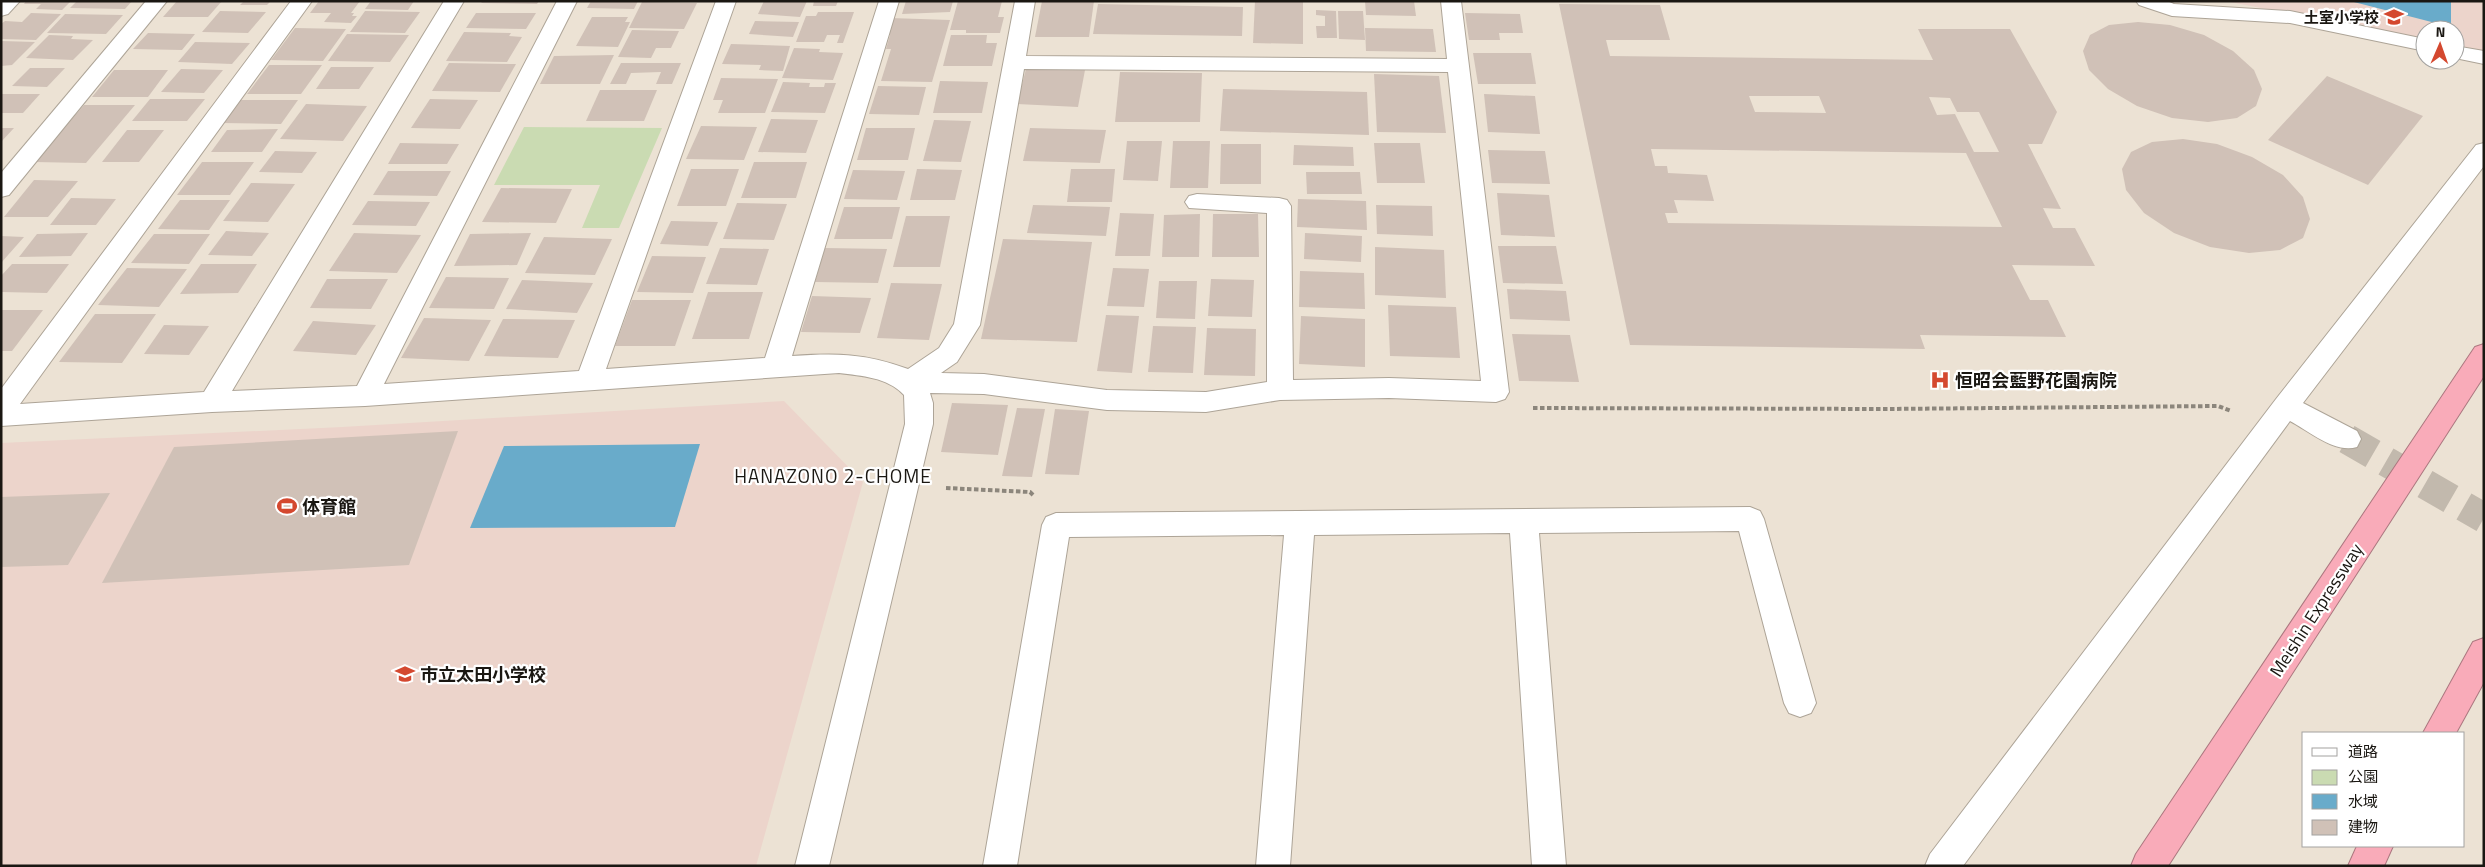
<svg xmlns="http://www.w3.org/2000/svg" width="2485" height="867" font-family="'Titillium Web','Noto Sans JP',sans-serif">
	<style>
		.education { fill: #ecd4cb }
		.green { fill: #cadbb2 }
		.water { fill: #69abca }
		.building { fill: #d0c1b7; fill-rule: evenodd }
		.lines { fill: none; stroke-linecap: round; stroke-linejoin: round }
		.street-tunnel { stroke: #c2b9ad; stroke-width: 30; stroke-dasharray: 30 15; stroke-linecap: butt }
		.street-casing { stroke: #ada497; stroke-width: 2 }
		.highway-casing { stroke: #ab777f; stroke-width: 2 }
		.path { stroke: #8c867c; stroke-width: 4; stroke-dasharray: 4.5 2.5; stroke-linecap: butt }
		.street { fill: #fff; fill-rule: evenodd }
		.highway { fill: #f9abb9; fill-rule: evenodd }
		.labels { text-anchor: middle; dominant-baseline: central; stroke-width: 4.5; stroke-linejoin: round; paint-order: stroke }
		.far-poi-label { font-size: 15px; font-weight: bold; fill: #1a1712; stroke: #fff; text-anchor: end }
		.poi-label { font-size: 18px; font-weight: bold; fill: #1a1712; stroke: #fff; text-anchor: start }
		.street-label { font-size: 18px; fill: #1a1712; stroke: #fff }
		.neighbourhood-label { font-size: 19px; letter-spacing: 1px; fill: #1a1712; stroke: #fff }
	</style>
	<rect width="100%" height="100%" fill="#ece2d4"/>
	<g class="education">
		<polygon points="2225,1 2484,1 2484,51 2455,45 2455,30 2425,30 2425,40"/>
		<polygon points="784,401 863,482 756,866 1,866 1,443 342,427"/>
	</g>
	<polygon class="green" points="524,127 662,128 619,228 582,228 600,185 494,185"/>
	<g class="water">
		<polygon points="2350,1 2451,1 2451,27"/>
		<polygon points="700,444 675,527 470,528 504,446"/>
	</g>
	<g class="building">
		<polygon points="26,1 71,1 62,10 36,9 41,4 24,4"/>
		<polygon points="77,1 132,1 125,9 70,8"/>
		<polygon points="177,1 222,1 208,17 163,17"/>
		<polygon points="244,1 271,1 267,5 240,5"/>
		<polygon points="319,1 360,1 351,13 354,13 352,16 357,16 351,23 324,22 331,13 310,13"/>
		<polygon points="371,1 414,1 408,10 365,9"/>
		<polygon points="483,1 539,1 537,4 481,3"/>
		<polygon points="591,1 638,1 634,9 587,8"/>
		<polygon points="764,1 807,1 800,17 758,14"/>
		<polygon points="814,1 838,1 836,6 813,6"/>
		<polygon points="906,1 953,1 950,12 902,14"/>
		<polygon points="958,1 1002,1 998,17 1004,17 1000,33 966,33 966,30 950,30"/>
		<polygon points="1042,1 1094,1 1089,37 1035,37"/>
		<polygon points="1255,1 1303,1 1303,44 1253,43"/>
		<polygon points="1365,1 1414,1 1416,16 1366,15"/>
		<polygon points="642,2 697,3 684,29 629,28"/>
		<polygon points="1098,4 1243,7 1242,36 1093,34"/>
		<path d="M1559 4 1660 5 1670 40H1606L1610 56 1933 60 1918 29H2010L2057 112 2042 144H2028L2061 209 2043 208 2053 228H2075L2095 266 2012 265 2030 300H2048L2066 337 1920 335 1925 349 1630 345ZM1749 96H1819L1826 113 1755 112ZM1929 97 1950 98 1957 112H1979L1999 152H1974L1955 114 1937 115ZM1651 149 1966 153 2002 227 1668 223 1665 213H1678L1674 200 1714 201 1707 175 1668 173 1667 166H1655Z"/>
		<polygon points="1316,10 1336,11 1337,38 1317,38 1316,26 1325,26 1325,16 1316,15"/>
		<polygon points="220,11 266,12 248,33 202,32"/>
		<polygon points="365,11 420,12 405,33 350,32"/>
		<polygon points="1338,11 1363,11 1365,40 1339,39"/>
		<polygon points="818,12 854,12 843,43 837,43 840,35 827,35 824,42 796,42 806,16 816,16"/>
		<polygon points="31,13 61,14 36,40 1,39 1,24 5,21 22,22"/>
		<polygon points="476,13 536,13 526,29 466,28"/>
		<polygon points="1465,13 1520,14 1523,33 1499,33 1500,40 1469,40"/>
		<polygon points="65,14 123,15 106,34 47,33"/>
		<polygon points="592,17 628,17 625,22 630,22 618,47 576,46"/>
		<polygon points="890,18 950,20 932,82 881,81 891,49 886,49 890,35 884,35"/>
		<polygon points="755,21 799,22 793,37 749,34"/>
		<polygon points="2138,22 2170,25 2204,35 2233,51 2254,70 2262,89 2256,106 2237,118 2208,122 2172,118 2137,106 2108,89 2089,70 2083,51 2090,35 2109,25"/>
		<polygon points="295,28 346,29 323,61 271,60"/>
		<polygon points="1365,28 1433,29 1436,52 1366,51"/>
		<polygon points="632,30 679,31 671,48 656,48 651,58 618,57"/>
		<polygon points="464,32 511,33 509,36 522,37 507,62 446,61"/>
		<polygon points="148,33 195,34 182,50 133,49"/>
		<polygon points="347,34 409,35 390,62 328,61"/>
		<polygon points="49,35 73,36 71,39 93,40 73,60 26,58"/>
		<polygon points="951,35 987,35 986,43 997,43 992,66 943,66"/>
		<polygon points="1,41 35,42 12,65 1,66"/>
		<polygon points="195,42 250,43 232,64 178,62"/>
		<polygon points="731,44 790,46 783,71 759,70 761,65 722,64"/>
		<polygon points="794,48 820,49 819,52 843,53 833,80 782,78"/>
		<polygon points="1473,53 1531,53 1536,84 1478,84"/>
		<polygon points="614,55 600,84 540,84 554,56"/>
		<polygon points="449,63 516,64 500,92 432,91"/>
		<polygon points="621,63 681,63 672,84 656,84 661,72 631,73 626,84 610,84"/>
		<polygon points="269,65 322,65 301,94 247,94"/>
		<polygon points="331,67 374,67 359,89 316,89"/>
		<polygon points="30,68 65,68 47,87 12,86"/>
		<polygon points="181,69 223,70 204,93 161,92"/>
		<polygon points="1026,69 1085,70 1078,107 1017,104"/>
		<polygon points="114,70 168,70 148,97 92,97"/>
		<polygon points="1120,72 1202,73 1200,122 1115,122"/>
		<polygon points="1374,74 1439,76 1446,133 1377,132"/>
		<polygon points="2327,76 2423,116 2368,185 2268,140"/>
		<polygon points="721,78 778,79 765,113 718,113 723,100 713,100"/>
		<polygon points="940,81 988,82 982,113 933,113"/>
		<polygon points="783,82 810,83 809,87 824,87 825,83 836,83 825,113 771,112"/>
		<polygon points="878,86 926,87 919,115 869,114"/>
		<polygon points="1223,89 1367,92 1369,135 1220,131"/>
		<polygon points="600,90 657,90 644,121 586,121"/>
		<polygon points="1,94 40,94 23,113 1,113"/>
		<polygon points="1484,94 1535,96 1540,134 1488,132"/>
		<polygon points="150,99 205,99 187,121 132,121"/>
		<polygon points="430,99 478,100 460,129 411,128"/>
		<polygon points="240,100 298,100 281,124 222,123"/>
		<polygon points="306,104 367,106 343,141 280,139"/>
		<polygon points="84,105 135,105 86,163 34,162"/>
		<polygon points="771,119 818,120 806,153 758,152"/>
		<polygon points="934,120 971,121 961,162 923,161"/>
		<polygon points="701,126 757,127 744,160 686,159"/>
		<polygon points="1,128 14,128 1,142"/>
		<polygon points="866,128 915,128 908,160 857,160"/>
		<polygon points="1030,128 1106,130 1100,163 1023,161"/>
		<polygon points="278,129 262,152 211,152 227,130"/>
		<polygon points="127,130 164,130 139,162 102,162"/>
		<polygon points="2183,139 2217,144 2252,157 2283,175 2303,197 2310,219 2303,238 2280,250 2249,253 2210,247 2174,233 2144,213 2126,190 2122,169 2131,152 2152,142"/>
		<polygon points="1127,141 1162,141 1158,181 1123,180"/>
		<polygon points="1173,141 1210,141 1208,188 1170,188"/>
		<polygon points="400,143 459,144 447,164 388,164"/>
		<polygon points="1374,143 1420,143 1425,183 1377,183"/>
		<polygon points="1221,144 1261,144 1261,184 1220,184"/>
		<polygon points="1294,145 1353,147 1354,166 1293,165"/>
		<polygon points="1488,150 1545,151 1550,184 1492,183"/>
		<polygon points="275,151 317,152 302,173 259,172"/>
		<polygon points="202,162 254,162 230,195 177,195"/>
		<polygon points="754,162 807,162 796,198 741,198"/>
		<polygon points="691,169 739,169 726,206 677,206"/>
		<polygon points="917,169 962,170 955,200 910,200"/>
		<polygon points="1071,169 1115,169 1112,202 1067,202"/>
		<polygon points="853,170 905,171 897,200 844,199"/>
		<polygon points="388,171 451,171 437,196 373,195"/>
		<polygon points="1306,172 1360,172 1362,194 1307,194"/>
		<polygon points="34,180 78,181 48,217 4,217"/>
		<polygon points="251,183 295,184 268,222 223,221"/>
		<polygon points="501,188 572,189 556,223 482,222"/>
		<polygon points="1497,193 1549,195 1555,237 1501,235"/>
		<polygon points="71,198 116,199 96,225 50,225"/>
		<polygon points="1298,199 1366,201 1367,230 1297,227"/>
		<polygon points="180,200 230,200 209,230 158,229"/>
		<polygon points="368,201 430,202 416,226 352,225"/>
		<polygon points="737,203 787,204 774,240 723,239"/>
		<polygon points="1033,205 1110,207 1106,236 1027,233"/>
		<polygon points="1376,205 1432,206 1433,236 1377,234"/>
		<polygon points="844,207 900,207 892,239 834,239"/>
		<polygon points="1120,213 1154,214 1150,256 1115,256"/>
		<polygon points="1200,214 1199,257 1162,257 1164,215"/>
		<polygon points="1213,214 1258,214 1259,257 1212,257"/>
		<polygon points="906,216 950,216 940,267 893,267"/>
		<polygon points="671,221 718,222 708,246 660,244"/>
		<polygon points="226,231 269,233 252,256 208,255"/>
		<polygon points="88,233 71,256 19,257 37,234"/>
		<polygon points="354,233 421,235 397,273 329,271"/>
		<polygon points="531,233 517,265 454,266 470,234"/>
		<polygon points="1305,233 1362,236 1361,262 1304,259"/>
		<polygon points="154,234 210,234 189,264 131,263"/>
		<polygon points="1,236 24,237 1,263"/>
		<polygon points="544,237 612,239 595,275 525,273"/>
		<polygon points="1003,239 1092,242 1077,342 981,339"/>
		<polygon points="1498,246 1556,246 1563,284 1503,283"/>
		<polygon points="1375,247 1444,250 1446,298 1375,295"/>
		<polygon points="720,248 769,249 757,285 706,284"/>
		<polygon points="825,248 887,249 878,283 815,282"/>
		<polygon points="652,256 706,257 693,293 637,292"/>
		<polygon points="12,264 69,264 47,293 1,292 1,276"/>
		<polygon points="201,264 257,264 238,293 180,294"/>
		<polygon points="127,268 187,269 159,307 98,305"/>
		<polygon points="1113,268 1149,269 1144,307 1107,306"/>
		<polygon points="1300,271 1364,273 1365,309 1299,307"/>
		<polygon points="446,277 509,278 494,309 429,308"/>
		<polygon points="327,279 388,279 371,309 310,308"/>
		<polygon points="1211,279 1254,280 1252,317 1208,316"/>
		<polygon points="522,280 593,283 577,313 506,309"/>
		<polygon points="1159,281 1197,281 1195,319 1156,318"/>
		<polygon points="891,283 942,284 929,340 877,338"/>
		<polygon points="1507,289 1566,291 1570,321 1510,319"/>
		<polygon points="708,292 763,292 749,339 692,339"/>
		<polygon points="812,296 871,298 860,333 801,332"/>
		<polygon points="632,300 691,300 675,346 615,346"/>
		<polygon points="1388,305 1456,307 1460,358 1390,356"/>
		<polygon points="1,310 43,310 12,351 1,351"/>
		<polygon points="95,314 156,314 122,363 59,362"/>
		<polygon points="1106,315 1139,316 1132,373 1097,371"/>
		<polygon points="1301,316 1365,319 1365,367 1299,364"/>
		<polygon points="424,318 491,320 469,361 401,358"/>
		<polygon points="503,319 575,320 558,358 484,356"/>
		<polygon points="313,321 376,325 356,355 293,351"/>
		<polygon points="164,325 209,326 189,355 144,354"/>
		<polygon points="1153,326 1196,327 1193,373 1148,372"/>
		<polygon points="1207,328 1256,329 1255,376 1204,375"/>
		<polygon points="1512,334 1570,335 1579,382 1519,381"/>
		<polygon points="952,403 1008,405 998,455 941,452"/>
		<polygon points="1017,408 1045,409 1032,477 1002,476"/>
		<polygon points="1055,409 1089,411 1079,475 1045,474"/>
		<polygon points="458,431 409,565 102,583 174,447"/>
		<polygon points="110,493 68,565 1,567 1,497"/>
	</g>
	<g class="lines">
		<polyline class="street-tunnel" points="2347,439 2484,518"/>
		<defs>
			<g id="street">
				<polygon points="1,1 20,1 8,14 1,16"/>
				<polygon points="146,1 167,1 9,195 1,197 1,173"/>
				<path d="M291 1H312L20 404 204 392 444 1H464L232 391 357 386 557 1H577L384 384 579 371 716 1H736L606 369 765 358 879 1H899L792 356C836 353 865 353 908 369L939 348 954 324 1015 1H1035L1026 56 1447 59 1441 1H1461L1509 392 1505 399 1496 402 1389 398 1280 400 1206 412 1107 410 984 394 930 393 933 403V424L829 866H795L905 424 904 395C887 377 862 376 839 373L365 406 212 412 1 426V389ZM1024 69 1448 72 1481 381 1389 378 1293 380 1291 206 1287 200 1279 198 1197 194 1189 196 1185 202 1189 208 1267 213V382L1206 392 1107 390 984 374 941 373 957 362 980 325Z"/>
				<polygon points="2136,1 2167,1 2174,4 2290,11 2425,39 2425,51 2290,23 2172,16 2139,5"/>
				<polygon points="2455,46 2484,51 2484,64 2455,58"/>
				<path d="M2484 143V166L2303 403 2357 431 2361 439 2357 447C2335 454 2309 431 2290 421L1963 866H1925L1930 854 2276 399 2476 145Z"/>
				<polygon points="1750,507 1760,511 1764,519 1816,703 1811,713 1800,717 1789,713 1784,703 1739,531 1539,533 1566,866 1532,866 1510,533 1314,535 1290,866 1256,866 1284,535 1069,537 1017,866 983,866 1042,525 1046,517 1056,513"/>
			</g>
			<g id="highway">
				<polygon points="2484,344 2484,376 2168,866 2131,866 2136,854 2475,347"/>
				<polygon points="2484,638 2484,682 2456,733 2423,733 2473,642"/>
				<polygon points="2357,846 2393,846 2384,866 2348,866"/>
			</g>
		</defs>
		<use href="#street" class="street-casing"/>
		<use href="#highway" class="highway-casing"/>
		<g class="path">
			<polyline points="1533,408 1884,409 2218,406 2231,411"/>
			<polyline points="946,488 1030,492 1033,495"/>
		</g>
		<use href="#street" class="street"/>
		<use href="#highway" class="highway"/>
	</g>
	<defs>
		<symbol id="school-bare" viewBox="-9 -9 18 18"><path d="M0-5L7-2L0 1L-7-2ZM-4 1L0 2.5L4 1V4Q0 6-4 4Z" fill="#d4482f" stroke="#fff" stroke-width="2.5" paint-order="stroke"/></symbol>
		<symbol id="hospital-bare" viewBox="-9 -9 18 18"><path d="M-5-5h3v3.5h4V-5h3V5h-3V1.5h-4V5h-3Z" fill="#d4482f" stroke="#fff" stroke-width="2.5" paint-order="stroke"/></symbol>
		<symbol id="stadium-bare" viewBox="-9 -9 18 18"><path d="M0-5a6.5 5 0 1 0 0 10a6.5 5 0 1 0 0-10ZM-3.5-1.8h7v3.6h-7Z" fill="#d4482f" stroke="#fff" stroke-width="2.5" paint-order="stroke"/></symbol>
	</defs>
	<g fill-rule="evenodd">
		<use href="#school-bare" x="2380" y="3" width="28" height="28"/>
		<use href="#hospital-bare" x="1926" y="366" width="28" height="28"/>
		<use href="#stadium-bare" x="273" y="492" width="28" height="28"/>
		<use href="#school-bare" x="391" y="660" width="28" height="28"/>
	</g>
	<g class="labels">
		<g class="far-poi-label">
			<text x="2379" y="17">土室小学校</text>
		</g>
		<g class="poi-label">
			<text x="1955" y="380">恒昭会藍野花園病院</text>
			<text x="302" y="506">体育館</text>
			<text x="420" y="674">市立太田小学校</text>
		</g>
		<g class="street-label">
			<text transform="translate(2316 610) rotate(-57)">Meishin Expressway</text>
		</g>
		<g class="neighbourhood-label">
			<text x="833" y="475">HANAZONO 2-CHOME</text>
		</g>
	</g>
	<rect width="2485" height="867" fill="none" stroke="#1a1712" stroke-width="5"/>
	<rect x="2302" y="732" width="162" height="115" fill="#ffffff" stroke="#a3a2a0"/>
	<rect x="2312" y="748" width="25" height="8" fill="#ffffff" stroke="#a3a2a0"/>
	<text x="2348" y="757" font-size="15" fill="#1a1712">道路</text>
	<rect x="2312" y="770" width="25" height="15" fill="#cadbb2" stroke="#a3a2a0"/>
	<text x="2348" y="782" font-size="15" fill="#1a1712">公園</text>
	<rect x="2312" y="794" width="25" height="15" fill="#69abca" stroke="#a3a2a0"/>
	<text x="2348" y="807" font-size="15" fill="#1a1712">水域</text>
	<rect x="2312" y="820" width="25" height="15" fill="#d0c1b7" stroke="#a3a2a0"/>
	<text x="2348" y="832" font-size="15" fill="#1a1712">建物</text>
	<g transform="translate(2440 45) rotate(2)"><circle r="24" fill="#ffffff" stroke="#a3a2a0"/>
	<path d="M0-4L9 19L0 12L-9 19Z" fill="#d4482f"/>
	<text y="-8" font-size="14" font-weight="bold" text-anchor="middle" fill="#1a1712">N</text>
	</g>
</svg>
